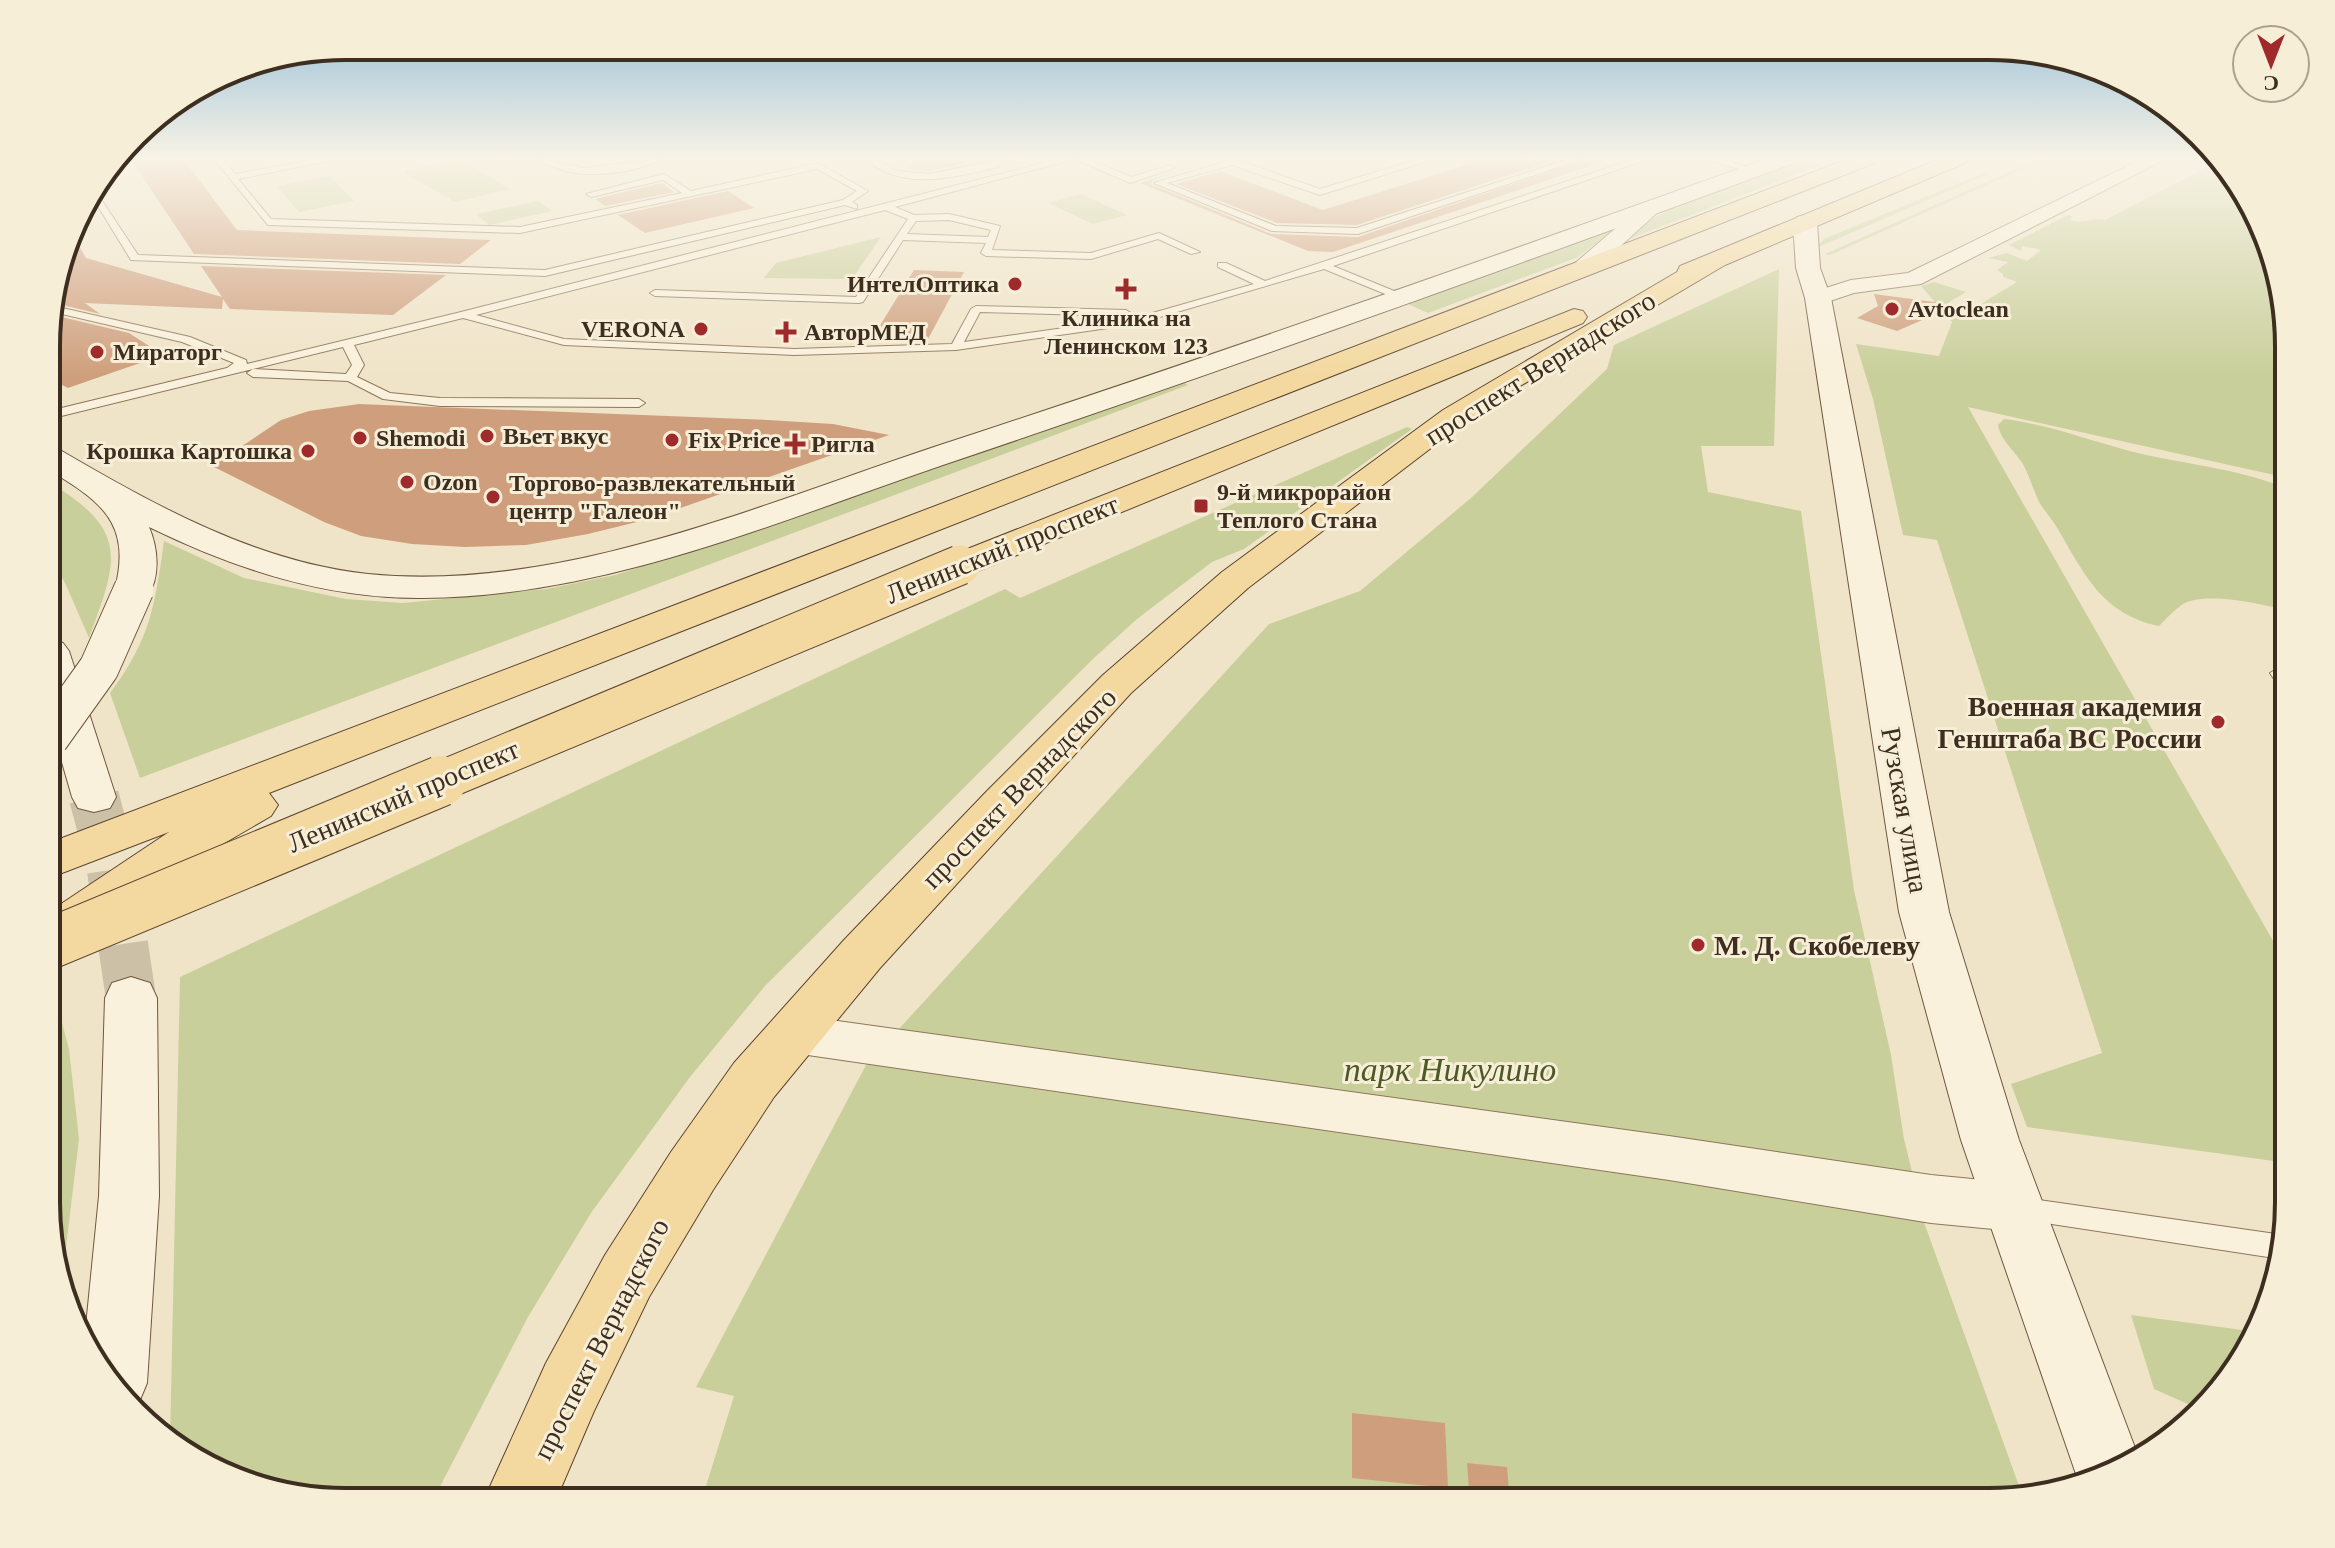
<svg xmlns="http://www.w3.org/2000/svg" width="2335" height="1548" font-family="'Times New Roman',serif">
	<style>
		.green { fill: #c9cf9b }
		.building { fill: #cf9f7d }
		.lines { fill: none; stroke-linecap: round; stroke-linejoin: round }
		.secondary-tunnel { stroke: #ccc0a6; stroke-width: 50; stroke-dasharray: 50 25; stroke-linecap: butt }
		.lane-casing { stroke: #8d765c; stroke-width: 2 }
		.street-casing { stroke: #8d765c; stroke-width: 2 }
		.secondary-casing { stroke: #6f573f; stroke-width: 2 }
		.primary-casing { stroke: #5b4430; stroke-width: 2 }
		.lane { fill: #faf1dc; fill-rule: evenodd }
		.street { fill: #faf1dc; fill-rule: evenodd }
		.secondary { fill: #faf1dc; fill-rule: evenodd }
		.primary { fill: #f3d9a0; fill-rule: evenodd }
		.secondary-bridge-casing { stroke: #6f573f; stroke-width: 41; stroke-linecap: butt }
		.primary-bridge-far1-casing { stroke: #5b4430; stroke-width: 41; stroke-linecap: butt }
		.primary-bridge-casing { stroke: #5b4430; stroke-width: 52; stroke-linecap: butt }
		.secondary-bridge { stroke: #faf1dc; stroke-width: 39 }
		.primary-bridge-far1 { stroke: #f3d9a0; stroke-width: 39 }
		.primary-bridge { stroke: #f3d9a0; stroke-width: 50 }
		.poi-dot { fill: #9e2a2b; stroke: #f7eed8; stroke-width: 3 }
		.labels { text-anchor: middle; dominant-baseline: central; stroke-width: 6; stroke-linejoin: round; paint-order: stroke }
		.far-poi-label { font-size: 24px; font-weight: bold; fill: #3d2e20; stroke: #f7eed8; text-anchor: start }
		.street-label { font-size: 28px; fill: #3d2e20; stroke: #f7eed8 }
		.poi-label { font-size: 28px; font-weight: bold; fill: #3d2e20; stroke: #f7eed8; text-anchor: end }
		.near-park-label { font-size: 34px; font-style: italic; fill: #4d5a26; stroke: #f7eed8 }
		.rim { fill: none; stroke: #3d2e20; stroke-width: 4 }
	</style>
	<rect width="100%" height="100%" fill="#f0e4c8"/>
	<g class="green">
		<path d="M1797 159H1835L1632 238 1626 236C1680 198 1736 182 1797 159Z"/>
		<polygon points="2038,159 2045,159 1830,255 1825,254"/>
		<polygon points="461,160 510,189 455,202 404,173 407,170"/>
		<path d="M2217 162 2249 196 2288 326V478L1968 407 2288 967V1163L2027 1127 2011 1084 2102 1053 1937 540 1903 535 1873 399 1856 344 1939 356 1952 322 1921 286 1934 282 1966 292 1943 306 1969 315 1987 300 2017 282 2003 277V274L1997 270 2008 262 1988 258 2007 253 2027 261 2041 250 2022 246 2021 251 2009 245 2068 215 2072 216 2070 220C2083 225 2092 217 2105 220Z"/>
		<polygon points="1988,171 1986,175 1816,248 1824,239"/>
		<polygon points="330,176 354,201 299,212 277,186"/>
		<polygon points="1081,194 1127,215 1093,224 1048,203"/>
		<polygon points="538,201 552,211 489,225 476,214"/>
		<polygon points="1627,220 1576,258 1428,313 1401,301"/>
		<polygon points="881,237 852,279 764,278 776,263"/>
		<polygon points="1779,269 1774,446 1701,446 1708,492 1801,511 1854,890 1891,1055 1904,1139 1925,1225 2023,1497 2009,1501 701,1502 734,1396 696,1387 866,1065 1269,624 1360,591 1471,498 1607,369 1614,345"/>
		<path d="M1183 382 1188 385 140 778 110 693C150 640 155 606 164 541L244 578 346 599 403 603 546 589 615 575 725 540Z"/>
		<path d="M2004 419C2053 425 2098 444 2146 455 2193 465 2243 470 2288 489V611C2264 604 2205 591 2183 604 2174 610 2166 619 2159 626 2101 614 2084 573 2056 526 2050 516 2040 507 2036 495 2032 485 2029 476 2024 466 2017 453 2000 440 1998 425Z"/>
		<polygon points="1407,427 1412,429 1244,549 1212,562 1137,619 1094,658 765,986 690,1077 591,1213 528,1317 432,1502 345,1502 250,1486 179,1451 170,1442 180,977 1005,589 1020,598"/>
		<path d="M49 482C130 531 118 559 89 638L66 585 49 553Z"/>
		<polygon points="61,1019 69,1049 79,1139 62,1281 49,1241 49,1024"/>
		<polygon points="2131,1315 2257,1332 2238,1369 2197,1408 2154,1389"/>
	</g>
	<g class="building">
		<polygon points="131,159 183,159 237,230 491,240 460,264 194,254"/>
		<polygon points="916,159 965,159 962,164 929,171 909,169"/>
		<polygon points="1485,159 1558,159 1357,225 1277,223 1176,184 1220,171 1323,210"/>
		<polygon points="1586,159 1592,159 1593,165 1333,252 1308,251 1140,183 1201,164 1153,180 1151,184 1271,234 1358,237"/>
		<polygon points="662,183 674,192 605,206 595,199"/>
		<polygon points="728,191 754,208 645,233 618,215"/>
		<polygon points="71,232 86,258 222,297 201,266 446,275 393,315 230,309 223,299 222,309 85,303 100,314 50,302"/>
		<polygon points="914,270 964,272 928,339 873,337"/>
		<polygon points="1874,294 1957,305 1897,331 1857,318 1878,306"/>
		<polygon points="49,314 129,333 163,355 68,388 49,378"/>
		<polygon points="359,404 768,420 833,424 889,435 649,519 588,534 526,545 465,547 412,544 361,536 324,522 212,466 281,420 309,411"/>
		<polygon points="1352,1413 1445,1423 1448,1488 1352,1478"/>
		<polygon points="1467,1463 1507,1467 1510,1502 1470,1502"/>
	</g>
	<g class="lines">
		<polyline class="secondary-tunnel" points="94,797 110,857 131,998"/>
		<defs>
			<g id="lane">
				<polygon points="214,159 223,159 235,174 318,159 339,159 238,179 271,219 520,227 682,193 663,180 591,197 586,194 664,174 691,191 818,163 868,191 852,202 857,205 857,209 845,205 545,276 131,260 91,195 95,190 138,255 545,270 843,200 857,191 817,169 520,233 268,225"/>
				<path d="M539 159 584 168 663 159C629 175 571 183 539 159Z"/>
				<path d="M866 159H876L897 171 929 174 1003 159 998 167C956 177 901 192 866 159Z"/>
				<path d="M1059 159H1075L895 207 914 215 949 214 1000 226 992 250 1091 253 1159 233 1200 252 1191 254 1158 239 1091 259 986 256 981 253 986 243 903 240 863 302 859 303 655 296 650 293 655 290 856 297 908 219 885 210 476 315 564 339 794 349 952 344 971 309 976 306 1126 310 1131 313 1126 316 980 312 964 342 1135 318 1254 284 1218 267V263H1226L1265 281 1635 159H1649L1333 266 1404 295 1405 297 1400 300 1324 269 1136 324 956 350 794 355 564 345 463 318 354 345 364 365 357 377 390 393 440 398 639 399 645 403 639 407 440 406 383 399 348 381 253 377 247 373 253 369 346 374 352 365 343 347 49 419V411L227 368 234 363 182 342 49 311V305L190 337 246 360 247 364 461 312ZM949 220 991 230 988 237 907 234 916 221Z"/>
				<polygon points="1075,159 1088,159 1131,177 1171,165 1175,168 1130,183"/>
				<polygon points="1220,159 1234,159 1320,189 1419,159 1434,159 1320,195 1232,165 1167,183 1276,226 1357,228 1569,159 1583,159 1358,234 1272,231 1154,183 1224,162"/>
				<polygon points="1707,159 1722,159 1758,171 1754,174"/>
				<polygon points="2278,668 2288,671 2288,692 2282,691 2270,673"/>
				<polygon points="2025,1198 2283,1235 2285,1236 2281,1259 2025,1220 2016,1217 2013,1209 2016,1201"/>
			</g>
			<g id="street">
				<polygon points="2142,159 2166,159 1921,284 1854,293 1818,305 1810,303 1807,298 1810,293 1851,280 1908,273"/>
				<polygon points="1652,201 1659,203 1662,207 1659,211 1590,274 1574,274 1571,269 1574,264 1645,203"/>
				<polygon points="794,1015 1669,1136 1931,1175 2014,1183 2032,1190 2040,1207 2032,1224 2014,1231 1931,1223 1669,1180 794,1053 778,1047 771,1034 778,1021"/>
			</g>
			<g id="secondary">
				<path d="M1766 159H1797L1794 163C1512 267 1228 369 943 465 776 522 603 597 423 598 326 599 235 569 149 527 158 548 161 577 147 597L134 600 121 597 115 589C132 522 100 501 49 470V447L60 450C156 506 256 562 368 574 560 593 759 505 937 446 1215 355 1491 258 1766 159Z"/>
				<polygon points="1805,215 1813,217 1817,222 1820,268 1831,298 1949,912 2019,1140 2140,1461 2078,1480 1961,1140 1899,912 1805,298 1796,268 1793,222 1797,217"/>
				<polygon points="49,639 63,643 69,651 116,797 110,808 94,812 78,808 72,797 49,717"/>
				<polygon points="131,977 150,983 157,998 159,1196 147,1383 137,1407 86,1353 84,1346 99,1196 105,998 112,983"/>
			</g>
			<g id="primary">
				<polygon points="1848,159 1878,159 1875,163 269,793 278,805 271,816 202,856 84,938 66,944 49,938 49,912 169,832 49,878 49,843"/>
				<polygon points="1939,159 1968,159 1965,163 1725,265 1510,392 1465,422 1248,588 1131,693 880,968 774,1097 713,1190 649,1297 594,1411 555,1502 483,1502 546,1363 605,1255 671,1152 734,1063 844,940 987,791 1103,675 1222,572 1443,410 1677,272 1680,266"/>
				<polygon points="1574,309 1583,311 1587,317 1583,323 973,573 960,576 947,573 942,565 947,557"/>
			</g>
		</defs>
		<use href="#lane" class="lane-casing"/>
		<use href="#street" class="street-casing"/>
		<use href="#secondary" class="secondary-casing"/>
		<use href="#primary" class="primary-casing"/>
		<use href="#lane" class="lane"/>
		<use href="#street" class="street"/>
		<use href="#secondary" class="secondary"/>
		<use href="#primary" class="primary"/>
		<defs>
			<polyline id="secondary-bridge" points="49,738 99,668 134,589"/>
			<polyline id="primary-bridge-far1" points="436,783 960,565"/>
			<polyline id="primary-bridge" points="49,944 441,781"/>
		</defs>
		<use href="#secondary-bridge" class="secondary-bridge-casing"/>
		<use href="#primary-bridge-far1" class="primary-bridge-far1-casing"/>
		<use href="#primary-bridge" class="primary-bridge-casing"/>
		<use href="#secondary-bridge" class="secondary-bridge"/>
		<use href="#primary-bridge-far1" class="primary-bridge-far1"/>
		<use href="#primary-bridge" class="primary-bridge"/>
	</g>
	<linearGradient id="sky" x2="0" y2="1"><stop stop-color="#8fbad6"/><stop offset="0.42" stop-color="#f8f3e6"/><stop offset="1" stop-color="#f8f3e6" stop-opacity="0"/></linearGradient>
	<rect width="2335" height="376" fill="url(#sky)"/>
	<g class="poi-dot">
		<circle cx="1015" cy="284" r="8"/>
		<path d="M1122 277h8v8h8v8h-8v8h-8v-8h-8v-8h8z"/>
		<circle cx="1892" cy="309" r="8"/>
		<circle cx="701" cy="329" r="8"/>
		<path d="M782 320h8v8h8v8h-8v8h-8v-8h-8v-8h8z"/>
		<circle cx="97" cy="352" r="8"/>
		<circle cx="487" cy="436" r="8"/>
		<circle cx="360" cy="438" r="8"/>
		<circle cx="672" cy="440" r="8"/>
		<path d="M791 432h8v8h8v8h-8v8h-8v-8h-8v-8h8z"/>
		<circle cx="308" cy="451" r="8"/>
		<circle cx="407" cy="482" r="8"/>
		<circle cx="493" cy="497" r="8"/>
		<rect x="1193" y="498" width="16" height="16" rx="4"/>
		<circle cx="2218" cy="722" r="8"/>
		<circle cx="1698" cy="945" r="8"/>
	</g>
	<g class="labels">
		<g class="far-poi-label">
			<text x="999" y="284" text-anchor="end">ИнтелОптика</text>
			<text x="1908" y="309">Avtoclean</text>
			<text x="1126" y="318" text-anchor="middle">Клиника на<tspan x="1126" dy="28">Ленинском 123</tspan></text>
			<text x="685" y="329" text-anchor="end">VERONA</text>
			<text x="804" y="332">АвторМЕД</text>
			<text x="113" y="352">Мираторг</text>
			<text x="503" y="436">Вьет вкус</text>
			<text x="376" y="438">Shemodi</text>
			<text x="688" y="440">Fix Price</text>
			<text x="811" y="444">Ригла</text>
			<text x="292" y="451" text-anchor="end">Крошка Картошка</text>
			<text x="423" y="482">Ozon</text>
			<text x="509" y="483">Торгово-развлекательный<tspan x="509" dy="28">центр "Галеон"</tspan></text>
			<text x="1217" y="492">9-й микрорайон<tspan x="1217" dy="28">Теплого Стана</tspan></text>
		</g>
		<g class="street-label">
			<text transform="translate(1540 368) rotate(-32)">проспект Вернадского</text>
			<text transform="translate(1002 549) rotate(-22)">Ленинский проспект</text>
			<text transform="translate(1019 788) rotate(-46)">проспект Вернадского</text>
			<text transform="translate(403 796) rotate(-23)">Ленинский проспект</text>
			<text transform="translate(1905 810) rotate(80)">Рузская улица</text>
			<text transform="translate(601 1339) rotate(-63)">проспект Вернадского</text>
		</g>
		<g class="poi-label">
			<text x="2202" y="706">Военная академия<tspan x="2202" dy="32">Генштаба ВС России</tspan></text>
			<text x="1714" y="945" text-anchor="start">М. Д. Скобелеву</text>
		</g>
		<g class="near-park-label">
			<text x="1450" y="1069">парк Никулино</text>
		</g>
	</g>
	<path d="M0 0H2335V1548H0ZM346 60H1989A286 286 0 0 1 2275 346V1202A286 286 0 0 1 1989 1488H346A286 286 0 0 1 60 1202V346A286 286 0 0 1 346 60Z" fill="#f7eed8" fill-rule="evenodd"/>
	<path class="rim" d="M346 60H1989A286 286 0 0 1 2275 346V1202A286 286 0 0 1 1989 1488H346A286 286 0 0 1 60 1202V346A286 286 0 0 1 346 60Z"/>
	<g transform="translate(2271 64) rotate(180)"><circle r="38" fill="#f7eed8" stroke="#ada18e" stroke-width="2"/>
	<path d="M0-6L14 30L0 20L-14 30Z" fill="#9e2a2b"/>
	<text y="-12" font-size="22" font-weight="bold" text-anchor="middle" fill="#3d2e20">С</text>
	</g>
</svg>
